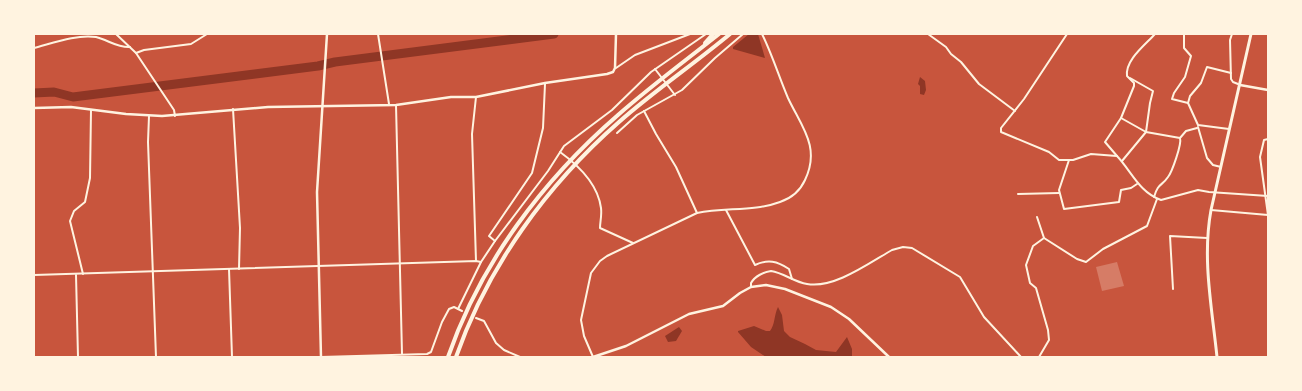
<svg xmlns="http://www.w3.org/2000/svg" width="1302" height="391" font-family="Manrope,sans-serif">
	<style>
		.water { fill: #8f3625 }
		.lines { fill: none; stroke-linecap: round; stroke-linejoin: round }
		.river { stroke: #8f3625; stroke-width: 9 }
		.building { fill: #d67c66 }
		.minor { stroke: #fff3e0; stroke-width: 2 }
		.tertiary { stroke: #fff3e0; stroke-width: 2.5 }
		.primary { stroke: #fff3e0; stroke-width: 3 }
		.motorway { stroke: #fff3e0; stroke-width: 4 }
	</style>
	<rect width="100%" height="100%" fill="#c8553d"/>
	<g class="water">
		<polygon points="749,34 758,34 765,58 733,49 733,47"/>
		<polygon points="920,77 925,81 926,90 924,95 920,94 920,86 918,84"/>
		<path d="M778 307 782 315 784 331 790 337 805 344 816 350 836 352 847 337 852 349V357H766L751 347 738 332V331L754 326 766 331H770C775 325 774 315 778 307Z"/>
		<polygon points="679,327 682,331 676,341 668,342 665,336"/>
	</g>
	<g class="lines">
		<polyline class="river" points="34,93 54,92 73,97 318,66 335,62 554,34"/>
	</g>
	<polygon class="building" points="1117,262 1124,286 1102,291 1096,267"/>
	<g class="lines">
		<g class="minor">
			<polyline points="116,34 136,53 174,110 175,116"/>
			<polyline points="224,34 228,34"/>
			<polyline points="378,34 389,104"/>
			<polyline points="928,34 946,47 951,54 961,62 979,84 1015,111"/>
			<path d="M1067 34 1024 99 1001 128V132L1049 152 1059 160H1073L1091 154 1117 156C1132 172 1139 192 1161 200L1198 190 1209 192 1268 196"/>
			<polyline points="1184,34 1184,48 1191,56 1185,77 1174,93 1172,99 1188,103"/>
			<polyline points="1232,34 1230,40 1231,79 1233,82 1238,84"/>
			<path d="M34 48C53 43 77 34 96 37 108 40 118 48 130 47"/>
			<polyline points="136,53 144,50 191,44 207,34"/>
			<polyline points="616,68 635,55 690,34"/>
			<polyline points="655,69 675,95"/>
			<polyline points="1130,78 1153,91 1150,103 1146,132 1180,138 1186,131 1197,128"/>
			<polyline points="396,105 402,354"/>
			<polyline points="233,109 240,228 239,269"/>
			<polyline points="644,111 656,134 676,167 697,213"/>
			<polyline points="149,116 148,142 156,357"/>
			<polyline points="1198,127 1207,158 1213,165 1221,167"/>
			<polyline points="1229,129 1198,125 1188,103 1190,96 1201,83 1207,67 1231,73"/>
			<polyline points="617,133 637,115 682,90 715,58 743,34"/>
			<path d="M560 152C578 165 598 185 601 208 602 215 600 222 600 228L633 243"/>
			<polyline points="1117,156 1105,142 1121,118"/>
			<polyline points="1069,160 1059,190 1064,209 1119,202 1121,190 1131,188 1137,184"/>
			<path d="M1122 161 1146 132 1121 118 1134 86V83L1127 76C1125 60 1145 45 1155 34"/>
			<polyline points="1018,194 1059,193"/>
			<path d="M1154 197C1158 183 1162 186 1168 177 1172 172 1182 144 1180 138"/>
			<path d="M726 210 755 265C768 259 777 261 789 269L792 279"/>
			<polyline points="1211,210 1268,215 1260,157 1264,140 1268,139"/>
			<polyline points="1037,217 1044,238"/>
			<polyline points="495,241 489,236 532,173 543,128 545,84"/>
			<polyline points="476,261 472,134 476,97"/>
			<polyline points="229,269 232,357"/>
			<polyline points="83,274 70,221 74,211 85,202 90,178 91,110"/>
			<polyline points="34,275 476,261 481,262"/>
			<polyline points="76,275 78,357"/>
			<path d="M751 287V283C755 276 764 272 771 271 784 273 794 282 807 284 834 289 869 263 892 250L903 247 912 248 960 277 984 317 1021 357"/>
			<polyline points="1173,289 1170,236 1207,238"/>
			<polyline points="458,309 481,262 495,241 548,171 564,146 612,110 651,72 706,34"/>
			<polyline points="476,318 484,321 496,343 504,350 520,357"/>
			<polyline points="321,357 427,354 431,352 442,322 449,309 454,307 462,311"/>
			<path d="M593 357 584 336 581 320 591 273 600 261 607 256 697 213C725 207 753 212 780 202 792 198 800 191 805 180 821 147 801 126 788 98 779 77 772 54 762 34"/>
			<polyline points="1039,357 1049,340 1048,330 1036,288 1030,283 1026,265 1033,246 1044,238 1077,259 1086,262 1103,249 1147,226 1157,199"/>
		</g>
		<g class="tertiary">
			<polyline points="1240,85 1268,90"/>
			<polyline points="34,108 71,107 126,114 162,116 268,107 396,105 451,97 476,97 545,83 607,74 613,72 615,68 616,34"/>
			<polyline points="321,357 317,192 327,34"/>
			<polyline points="593,357 626,346 689,314 723,306 740,293 751,287 766,285 785,289 831,307 849,319 889,357"/>
		</g>
		<path class="primary" d="M1217 357C1212 308 1202 259 1211 210L1251 34"/>
		<g class="motorway">
			<polyline points="705,43 713,34"/>
			<path d="M448 357C481 262 543 180 618 115 651 86 685 61 719 34"/>
			<path d="M456 357C488 266 547 185 619 122 654 91 694 64 730 34"/>
		</g>
	</g>
	<rect width="1302" height="391" fill="none" stroke="#fff3e0" stroke-width="70"/>
</svg>
